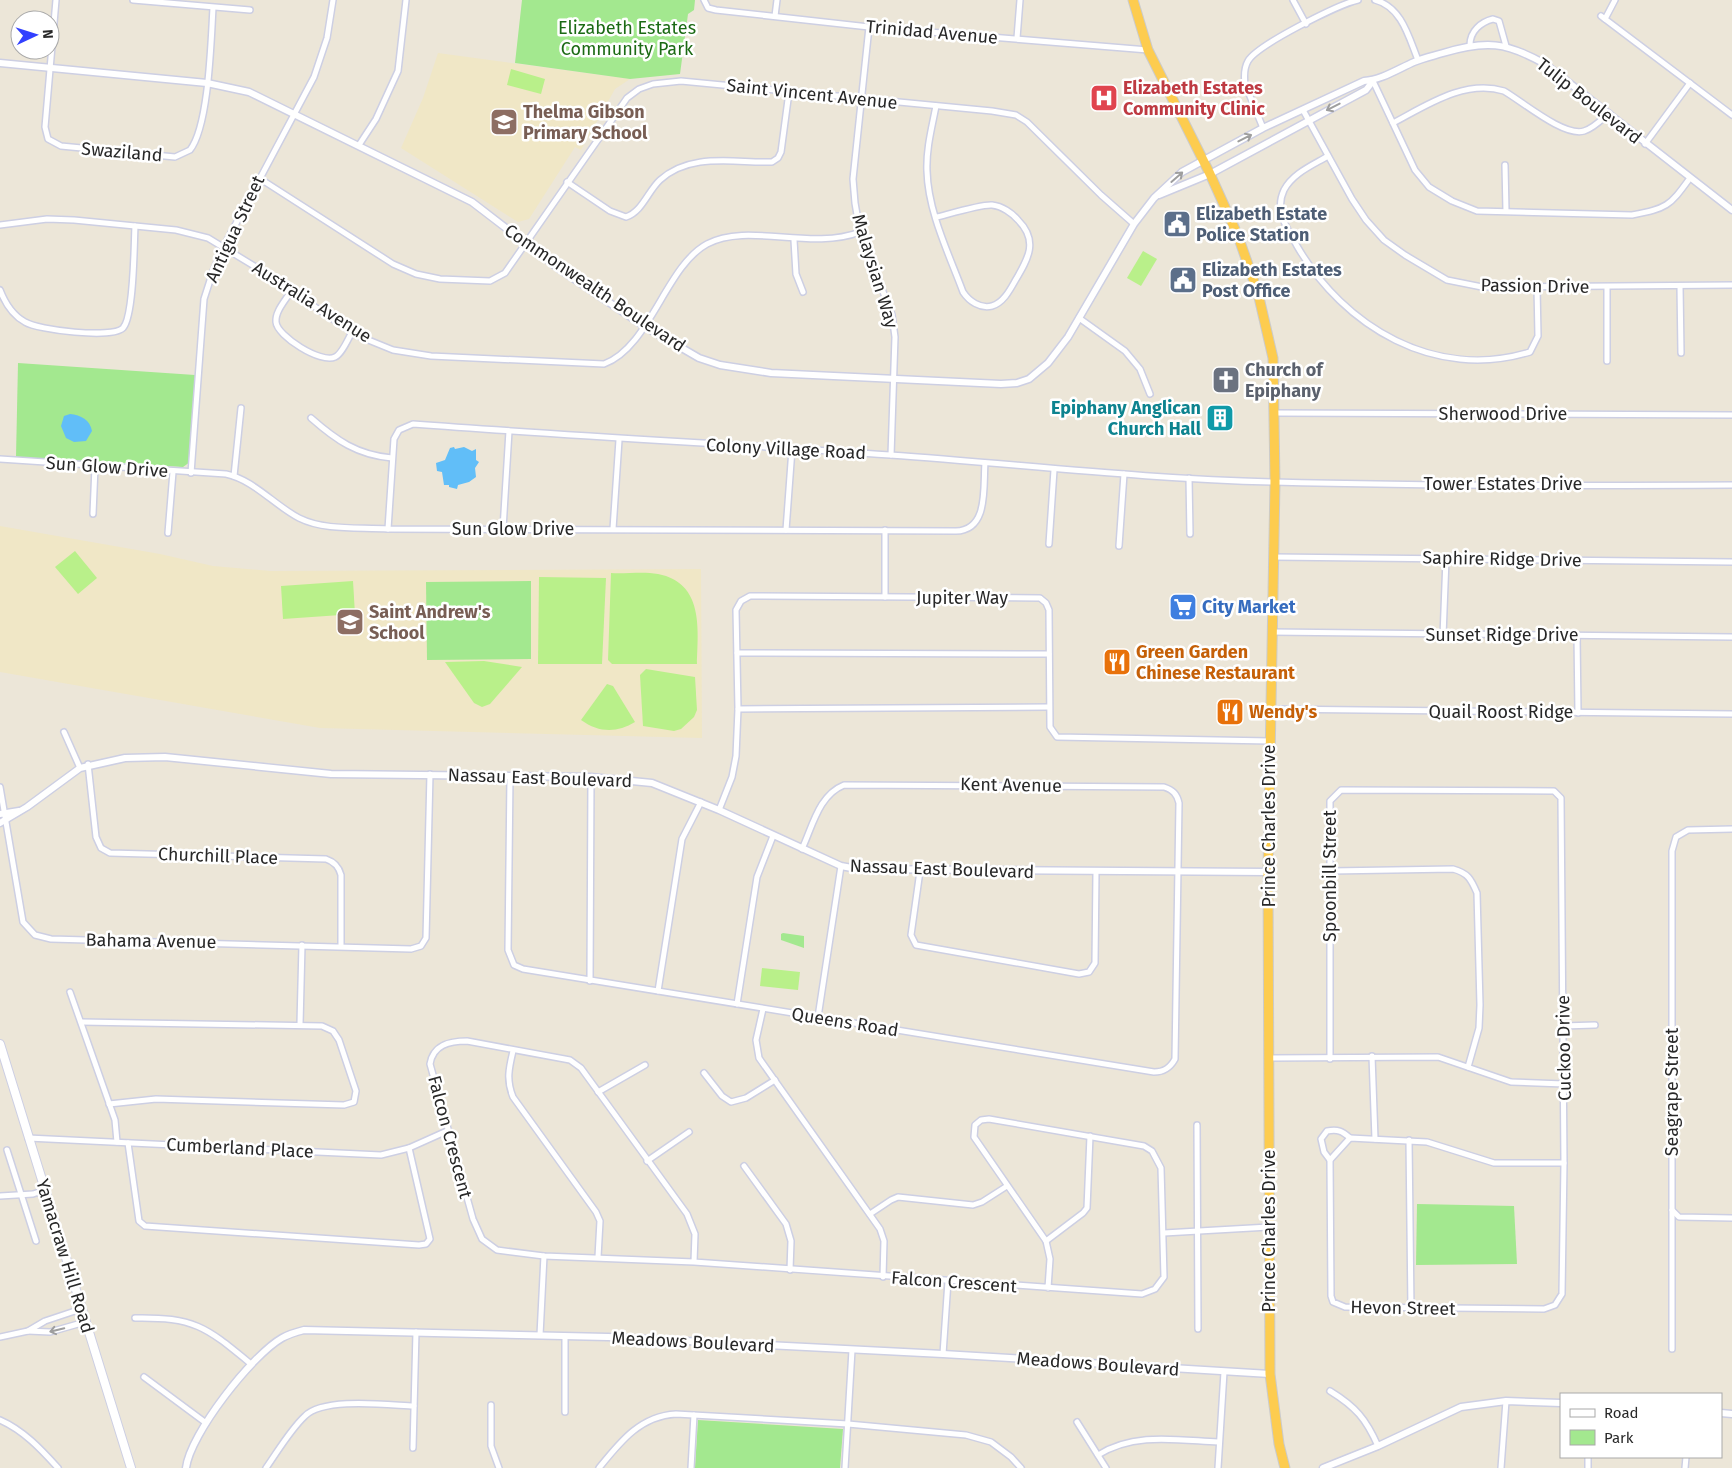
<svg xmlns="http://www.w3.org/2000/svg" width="1732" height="1468" font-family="'Fira Sans',sans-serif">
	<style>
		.education { fill: #f0e7c6 }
		.green { fill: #a3e88f }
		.pitch { fill: #b9f08a }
		.water { fill: #61bef8 }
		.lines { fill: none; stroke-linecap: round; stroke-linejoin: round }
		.minor-casing { stroke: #cdcfe3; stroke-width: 8 }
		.tertiary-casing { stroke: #cdcfe3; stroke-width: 9 }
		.secondary-casing { stroke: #cdcfe3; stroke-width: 10 }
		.trunk-casing { stroke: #cbcbcb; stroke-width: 11 }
		.minor { stroke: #fff; stroke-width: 5 }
		.tertiary { stroke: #fff; stroke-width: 6 }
		.secondary { stroke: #fff; stroke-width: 8 }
		.trunk { stroke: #fdcc4f; stroke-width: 9 }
		.oneway { stroke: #9e9e9e }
		.labels { text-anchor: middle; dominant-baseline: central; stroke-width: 5; stroke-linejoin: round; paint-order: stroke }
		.park-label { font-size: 18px; fill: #1b6a14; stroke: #fff }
		.street-label { font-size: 18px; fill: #282828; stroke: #fff }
		.health-label { font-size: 18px; font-weight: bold; fill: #be3a42; stroke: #fff; text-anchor: start }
		.education-label { font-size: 18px; font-weight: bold; fill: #785e54; stroke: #fff; text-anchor: start }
		.service-label { font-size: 18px; font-weight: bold; fill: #4e5e75; stroke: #fff; text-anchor: start }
		.worship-label { font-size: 18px; font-weight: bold; fill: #5b616d; stroke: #fff; text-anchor: start }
		.culture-label { font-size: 18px; font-weight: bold; fill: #0d838f; stroke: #fff; text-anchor: end }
		.shop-label { font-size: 18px; font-weight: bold; fill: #366cbe; stroke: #fff; text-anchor: start }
		.food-label { font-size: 18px; font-weight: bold; fill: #c56008; stroke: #fff; text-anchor: start }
	</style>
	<rect width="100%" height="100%" fill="#ece6d8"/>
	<g class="education">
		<polygon points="438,53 630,79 615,89 581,150 575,147 529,219 518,222 401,148 423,98"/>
		<polygon points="0,526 160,554 213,566 271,571 701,569 702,738 320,728 0,672"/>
	</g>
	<g class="green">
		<polygon points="522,0 695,0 694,10 688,14 680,74 630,79 515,63"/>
		<polygon points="18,363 195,375 190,462 183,467 16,457"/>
		<polygon points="531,581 531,659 427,660 426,582"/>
		<polygon points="783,933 804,936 804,948 781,940 781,934"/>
		<polygon points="1417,1204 1514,1206 1517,1264 1416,1265"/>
		<polygon points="698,1420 843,1429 840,1468 695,1468"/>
	</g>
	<g class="pitch">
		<polygon points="511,69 545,79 541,94 507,85"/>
		<polygon points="1143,251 1157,259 1141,286 1127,278"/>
		<polygon points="75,551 97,578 78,594 55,567"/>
		<path d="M611 573C626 574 643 571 658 574 704 583 698 629 697 664H612L608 660Z"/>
		<polygon points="539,577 606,578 602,664 538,664"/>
		<polygon points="353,581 355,614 283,619 281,586"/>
		<polygon points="484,661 522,667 490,704 482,707 474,703 445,662"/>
		<polygon points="646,669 695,677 697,710 694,717 681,729 674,731 643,726 640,675"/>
		<path d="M607 684 613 686 635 722C617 733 599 733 581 720Z"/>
		<polygon points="762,968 800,972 798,990 760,986"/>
	</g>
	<g class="water">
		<path d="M70 414C81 415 90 420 92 431L86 441 74 442 66 438 61 426 64 416Z"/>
		<polygon points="454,447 455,449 464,447 472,451 476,449 476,460 479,462 475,468 476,477 469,482 458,485 457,489 449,487 449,485 444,485 442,472 437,471 436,463 445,460 450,448"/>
	</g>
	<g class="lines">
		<defs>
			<g id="minor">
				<path d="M56 0 45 127 48 139 61 146 175 157 190 150C209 126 211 40 213 8"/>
				<polyline points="133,0 250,10"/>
				<polyline points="704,0 708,8 716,10 869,27 1148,50"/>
				<polyline points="1293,0 1306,24"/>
				<path d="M1375 0C1402 7 1409 38 1418 60"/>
				<polyline points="775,16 777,0"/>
				<polyline points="1601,16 1732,115"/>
				<polyline points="1605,19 1615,0"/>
				<polyline points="869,27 853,179 855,203 860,232 892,315 895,337 891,455"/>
				<polyline points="1017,38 1020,0"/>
				<path d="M1470 45C1470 31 1481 22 1493 19L1499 21 1506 46"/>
				<path d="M1373 81 1415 170 1429 187 1452 201 1477 211 1632 215C1667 208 1669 207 1690 178"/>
				<path d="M936 106C932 127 926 149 927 171 928 212 949 254 963 292 969 301 980 309 992 306 1003 303 1010 290 1015 281 1028 259 1039 241 1018 220 1012 213 1002 206 992 205 982 204 949 214 937 217"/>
				<polyline points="1303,110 1352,199 1366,220 1384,240 1405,255 1447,280 1482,287 1732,285"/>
				<path d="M1393 123C1427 105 1465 79 1504 91 1523 102 1564 137 1584 131 1594 128 1601 120 1609 113"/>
				<path d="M1263 128 1245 84C1244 76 1244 68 1248 61 1257 45 1339 4 1358 0"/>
				<polyline points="1645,144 1690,83"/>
				<polyline points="359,145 376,119 398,71 406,0"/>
				<path d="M1328 156C1313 165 1293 173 1284 190 1274 211 1287 228 1297 246 1344 327 1435 381 1530 352L1538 336 1537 287"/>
				<polyline points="1505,165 1506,211"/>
				<polyline points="259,178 393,264 416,274 440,279 490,281 505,273 627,98 639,89 653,84 681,81 992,111 1016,115 1027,122 1101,195 1134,224"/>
				<path d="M567 182 610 211 626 217C642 212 648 191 660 180 691 152 734 163 772 162L778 158 781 152 789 92"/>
				<path d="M0 225 47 219 74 220 176 230 208 238 264 272 356 335 393 350 431 356 604 364C650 347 666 266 707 244 748 222 810 251 860 232"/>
				<polyline points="794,240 796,274 803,292"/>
				<polyline points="1680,286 1681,353"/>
				<path d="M0 290C5 303 12 315 25 322 38 330 112 339 123 328 134 316 134 245 135 226"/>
				<path d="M291 291C286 300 275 311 276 322 277 336 321 364 335 357 342 354 348 339 352 332"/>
				<polyline points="1079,318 1125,351 1140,369 1150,394"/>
				<polyline points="1607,361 1607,287"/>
				<polyline points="1275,413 1732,415"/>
				<path d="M311 418C336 440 357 455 392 458"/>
				<path d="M0 459 226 474C254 480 274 505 299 518 325 531 359 527 388 529L956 531C989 530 983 487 985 463"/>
				<polyline points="191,473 204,299 213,271 224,246 314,77 327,38 333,0"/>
				<polyline points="234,476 241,408"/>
				<polyline points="1189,478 1190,534"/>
				<polyline points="93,514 95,467"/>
				<path d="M388 529 394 439 399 430 413 424C572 436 731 444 890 455 1018 464 1145 479 1274 482 1426 486 1579 486 1732 485"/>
				<polyline points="503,529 509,431"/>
				<polyline points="613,529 619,440"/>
				<polyline points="786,530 792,449"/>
				<polyline points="885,530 885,597"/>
				<polyline points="168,533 173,472"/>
				<polyline points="1049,544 1054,470"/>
				<polyline points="1119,546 1124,474"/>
				<polyline points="1273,557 1732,562"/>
				<polyline points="1271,632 1732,637"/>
				<polyline points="1577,635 1578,713"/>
				<polyline points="1443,636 1446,559"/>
				<polyline points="737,653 1049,654"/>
				<polyline points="738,709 1049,707"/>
				<polyline points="1270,709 1732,714"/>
				<polyline points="64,732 80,768"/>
				<path d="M88 764 96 837 101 848 110 853 326 859C335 862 339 867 341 875V946"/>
				<path d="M510 776 508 950 514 965 523 969 1154 1072C1164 1072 1170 1068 1175 1059L1179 803C1177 794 1173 790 1164 787L844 785C819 795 813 825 802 849"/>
				<polyline points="0,787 23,922 35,935 51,939 411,949 421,946 426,938 430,774"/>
				<polyline points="719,810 732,777 736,756 738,709 736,610 741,601 750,596 1040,598 1046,603 1049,610 1050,727 1057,737 1270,741"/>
				<polyline points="920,871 911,935 916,945 1079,974 1089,972 1095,963 1096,872"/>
				<path d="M1331 871 1453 869C1468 873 1471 879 1477 893L1480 1005 1479 1028 1468 1067"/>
				<polyline points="590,981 591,777"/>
				<polyline points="658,991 682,839 701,802"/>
				<polyline points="70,992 115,1120 117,1142"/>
				<polyline points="737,1004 757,877 773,836"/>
				<polyline points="763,1009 756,1040 759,1058 880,1229 884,1241 883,1277"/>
				<polyline points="818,1017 841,866"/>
				<polyline points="81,1022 322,1026 333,1031 339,1040 356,1091 354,1102 344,1105 156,1099 109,1104"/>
				<polyline points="300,1024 302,945"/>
				<polyline points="1563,1026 1595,1025"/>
				<path d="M513 1051C509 1068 506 1080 513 1097L596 1212 600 1221 598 1257"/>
				<polyline points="1372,1056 1375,1139"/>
				<polyline points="1269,1058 1438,1057 1511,1082 1564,1084"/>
				<path d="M1330 1059V801L1341 790 1554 791 1561 798 1564 1163 1562 1294 1555 1305 1544 1309 1345 1307 1333 1302 1331 1296 1330 1160 1324 1152 1321 1139 1327 1131C1338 1129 1342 1131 1350 1138"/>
				<polyline points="704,1073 722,1096 731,1102 746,1098 775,1080"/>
				<polyline points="598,1092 645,1065"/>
				<polyline points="1197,1125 1198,1329"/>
				<polyline points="28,1138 381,1155 409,1148 447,1131"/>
				<polyline points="1409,1140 1411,1309"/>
				<polyline points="128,1143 139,1221 145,1226 419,1245 426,1244 430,1239 409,1148"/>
				<polyline points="7,1150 36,1241"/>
				<polyline points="1330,1160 1350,1138 1427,1142 1494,1163 1564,1163"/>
				<polyline points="647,1161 689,1132"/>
				<polyline points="744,1166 786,1224 791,1241 790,1270"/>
				<polyline points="0,1196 33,1194 45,1190"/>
				<polyline points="1672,1210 1679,1217 1732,1218"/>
				<polyline points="870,1214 891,1200 898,1197 973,1205 982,1202 1007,1186"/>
				<polyline points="1164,1233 1269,1227"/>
				<polyline points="1046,1241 1083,1213 1087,1208 1090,1136"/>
				<path d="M694 1262 695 1234 687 1214 581 1068 570 1060 467 1041C449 1041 433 1045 430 1064L473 1219 482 1239 497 1250 544 1256 694 1262 1142 1294 1155 1289 1164 1277 1161 1168 1152 1151 1144 1146 989 1119 981 1120 975 1125 974 1137 1046 1241 1050 1259 1048 1288"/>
				<path d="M135 1318C195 1317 206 1327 251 1364"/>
				<polyline points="28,1331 50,1332 85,1322"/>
				<polyline points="540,1335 544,1256"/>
				<polyline points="565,1336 565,1412"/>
				<polyline points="0,1337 28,1331 45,1321 81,1309"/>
				<polyline points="1672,1349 1672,851 1676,837 1688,830 1732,829"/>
				<polyline points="943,1354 948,1281"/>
				<polyline points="144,1377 206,1423"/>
				<path d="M1330 1391C1356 1407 1366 1419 1378 1446"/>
				<polyline points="491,1405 491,1446 499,1468"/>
				<path d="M0 1420C23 1430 41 1449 58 1468"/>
				<polyline points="1077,1422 1106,1468"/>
				<polyline points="413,1448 416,1332"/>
				<path d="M1098 1455C1134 1432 1177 1440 1218 1442"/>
				<path d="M266 1468C278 1451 290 1430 305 1416 324 1397 388 1405 414 1406"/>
				<path d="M599 1468C620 1442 640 1416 676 1414L848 1424 966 1435 991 1442 1011 1457 1021 1468"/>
				<polyline points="691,1468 694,1415"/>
				<polyline points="845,1468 852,1350"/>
				<polyline points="1218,1468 1224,1372"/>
				<polyline points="1501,1468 1506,1401"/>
				<polyline points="1588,1468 1588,1457"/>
				<polyline points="1685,1468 1686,1457"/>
			</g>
			<g id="tertiary">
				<path d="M0 63 207 83 249 92 472 202 558 268 644 326 699 358 720 365 771 373 1001 384 1017 383 1029 379 1048 363 1068 337 1134 224 1154 198 1182 172 1263 128 1364 81C1381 80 1398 69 1414 62 1423 58 1433 56 1443 53 1486 40 1506 42 1545 64L1732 210"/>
				<polyline points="1159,195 1210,174 1366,90 1373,81"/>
				<polyline points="0,814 19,811"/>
				<polyline points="0,823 27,807 80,768 125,758 165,757 331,774 591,777 652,783 719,810 841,866 857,869 1268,872"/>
				<polyline points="1721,1413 1732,1414"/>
				<path d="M186 1468C190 1434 252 1355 282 1338 289 1334 296 1332 304 1330L608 1337 943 1354 1270 1374"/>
				<polyline points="1323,1468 1378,1446 1461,1407 1506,1401 1561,1403"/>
			</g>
			<polyline id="secondary" points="0,1044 131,1468"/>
			<polyline id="trunk" points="1133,0 1148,50 1210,174 1238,236 1258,293 1273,358 1275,482 1268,872 1270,1374 1279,1444 1285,1468"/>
		</defs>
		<use href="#minor" class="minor-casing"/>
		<use href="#tertiary" class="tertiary-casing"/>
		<use href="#secondary" class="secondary-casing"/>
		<use href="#trunk" class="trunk-casing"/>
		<use href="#minor" class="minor"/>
		<use href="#tertiary" class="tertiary"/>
		<use href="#secondary" class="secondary"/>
		<use href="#trunk" class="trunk"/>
	</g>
	<defs><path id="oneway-shaft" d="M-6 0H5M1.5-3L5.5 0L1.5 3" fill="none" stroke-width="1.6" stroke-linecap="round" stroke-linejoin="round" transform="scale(1.25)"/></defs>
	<g class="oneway">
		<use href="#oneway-shaft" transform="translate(1333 107) rotate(153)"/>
		<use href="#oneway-shaft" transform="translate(1245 138) rotate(-27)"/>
		<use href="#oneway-shaft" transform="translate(1177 177) rotate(-41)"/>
		<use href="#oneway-shaft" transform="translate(57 1330) rotate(166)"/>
	</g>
	<defs>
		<symbol id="hospital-square" viewBox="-11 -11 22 22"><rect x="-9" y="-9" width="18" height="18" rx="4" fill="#e0444e" stroke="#fff"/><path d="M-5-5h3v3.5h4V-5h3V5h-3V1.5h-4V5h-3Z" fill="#fff"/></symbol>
		<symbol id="school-square" viewBox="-11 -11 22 22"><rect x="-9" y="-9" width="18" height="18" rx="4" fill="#8d6e63" stroke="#fff"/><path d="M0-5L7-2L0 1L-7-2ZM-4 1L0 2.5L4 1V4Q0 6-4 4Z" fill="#fff"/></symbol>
		<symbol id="civic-square" viewBox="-11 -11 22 22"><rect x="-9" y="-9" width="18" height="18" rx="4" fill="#5c6f8a" stroke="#fff"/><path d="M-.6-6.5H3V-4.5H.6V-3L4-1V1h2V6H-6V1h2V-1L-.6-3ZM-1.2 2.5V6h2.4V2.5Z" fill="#fff"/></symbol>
		<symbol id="church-square" viewBox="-11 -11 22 22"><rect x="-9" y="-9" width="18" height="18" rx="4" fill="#6b7280" stroke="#fff"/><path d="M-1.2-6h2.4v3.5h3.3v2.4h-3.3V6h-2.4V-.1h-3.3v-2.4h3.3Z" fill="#fff"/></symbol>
		<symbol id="building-square" viewBox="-11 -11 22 22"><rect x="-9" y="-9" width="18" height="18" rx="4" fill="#0f9aa8" stroke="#fff"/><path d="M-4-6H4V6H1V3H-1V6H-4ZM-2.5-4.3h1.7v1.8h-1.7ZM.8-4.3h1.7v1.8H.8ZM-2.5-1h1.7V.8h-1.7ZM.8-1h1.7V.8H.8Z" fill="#fff"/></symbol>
		<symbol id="supermarket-square" viewBox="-11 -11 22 22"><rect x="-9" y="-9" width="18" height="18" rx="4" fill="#3f7fe0" stroke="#fff"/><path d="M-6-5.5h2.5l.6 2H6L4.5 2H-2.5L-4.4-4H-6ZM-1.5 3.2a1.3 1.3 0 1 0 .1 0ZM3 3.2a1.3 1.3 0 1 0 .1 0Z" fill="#fff"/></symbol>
		<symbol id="restaurant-square" viewBox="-11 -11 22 22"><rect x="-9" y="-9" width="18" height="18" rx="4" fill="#e8710a" stroke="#fff"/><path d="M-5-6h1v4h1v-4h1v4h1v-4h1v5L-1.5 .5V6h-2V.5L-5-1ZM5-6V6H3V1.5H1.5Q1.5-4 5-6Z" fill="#fff"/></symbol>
	</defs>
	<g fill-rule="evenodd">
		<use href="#hospital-square" x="1088" y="82" width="32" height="32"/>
		<use href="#school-square" x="488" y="106" width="32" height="32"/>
		<use href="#civic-square" x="1161" y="208" width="32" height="32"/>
		<use href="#civic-square" x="1167" y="264" width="32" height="32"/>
		<use href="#church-square" x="1210" y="364" width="32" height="32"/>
		<use href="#building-square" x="1204" y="402" width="32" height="32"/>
		<use href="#supermarket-square" x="1167" y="591" width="32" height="32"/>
		<use href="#school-square" x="334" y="606" width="32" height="32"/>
		<use href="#restaurant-square" x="1101" y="646" width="32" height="32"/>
		<use href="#restaurant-square" x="1214" y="696" width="32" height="32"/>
	</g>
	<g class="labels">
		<g class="park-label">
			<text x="627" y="28">Elizabeth Estates<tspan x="627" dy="21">Community Park</tspan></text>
		</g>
		<g class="street-label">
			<text transform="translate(932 32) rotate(5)">Trinidad Avenue</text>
			<text transform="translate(812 94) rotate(6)">Saint Vincent Avenue</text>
			<text transform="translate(1589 101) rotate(38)">Tulip Boulevard</text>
			<text transform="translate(122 152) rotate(5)">Swaziland</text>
			<text transform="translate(235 229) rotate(-65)">Antigua Street</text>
			<text transform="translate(875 271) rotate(73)">Malaysian Way</text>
			<text transform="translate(1535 286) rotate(1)">Passion Drive</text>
			<text transform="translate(595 288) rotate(34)">Commonwealth Boulevard</text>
			<text transform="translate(312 302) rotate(32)">Australia Avenue</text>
			<text x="1503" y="414">Sherwood Drive</text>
			<text transform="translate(786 449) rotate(3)">Colony Village Road</text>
			<text transform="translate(107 467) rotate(4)">Sun Glow Drive</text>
			<text x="1503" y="484">Tower Estates Drive</text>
			<text x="513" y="529">Sun Glow Drive</text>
			<text transform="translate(1502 559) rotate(1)">Saphire Ridge Drive</text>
			<text x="962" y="598">Jupiter Way</text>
			<text x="1502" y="635">Sunset Ridge Drive</text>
			<text x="1501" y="712">Quail Roost Ridge</text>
			<text transform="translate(540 778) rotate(2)">Nassau East Boulevard</text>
			<text transform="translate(1011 785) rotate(1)">Kent Avenue</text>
			<text transform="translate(1269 826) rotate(-90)">Prince Charles Drive</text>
			<text transform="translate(218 856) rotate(2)">Churchill Place</text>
			<text transform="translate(942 869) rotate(2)">Nassau East Boulevard</text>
			<text transform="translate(1330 876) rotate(-90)">Spoonbill Street</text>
			<text transform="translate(151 941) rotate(1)">Bahama Avenue</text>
			<text transform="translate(845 1022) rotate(9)">Queens Road</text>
			<text transform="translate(1564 1048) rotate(-91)">Cuckoo Drive</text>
			<text transform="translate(1672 1092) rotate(-90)">Seagrape Street</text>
			<text transform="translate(450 1137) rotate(75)">Falcon Crescent</text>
			<text transform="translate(240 1148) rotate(3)">Cumberland Place</text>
			<text transform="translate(1269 1231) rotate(-90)">Prince Charles Drive</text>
			<text transform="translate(65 1256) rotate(73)">Yamacraw Hill Road</text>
			<text transform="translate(954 1282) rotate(4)">Falcon Crescent</text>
			<text transform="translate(1403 1308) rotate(1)">Hevon Street</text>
			<text transform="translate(693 1342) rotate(3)">Meadows Boulevard</text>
			<text transform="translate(1098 1364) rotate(4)">Meadows Boulevard</text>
		</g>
		<g class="health-label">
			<text x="1123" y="88">Elizabeth Estates<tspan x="1123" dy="21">Community Clinic</tspan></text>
		</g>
		<g class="education-label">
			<text x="523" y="112">Thelma Gibson<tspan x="523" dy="21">Primary School</tspan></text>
			<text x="369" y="612">Saint Andrew's<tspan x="369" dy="21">School</tspan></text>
		</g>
		<g class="service-label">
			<text x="1196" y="214">Elizabeth Estate<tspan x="1196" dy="21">Police Station</tspan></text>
			<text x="1202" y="270">Elizabeth Estates<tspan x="1202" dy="21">Post Office</tspan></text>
		</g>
		<g class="worship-label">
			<text x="1245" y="370">Church of<tspan x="1245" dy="21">Epiphany</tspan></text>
		</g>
		<g class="culture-label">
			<text x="1201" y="408">Epiphany Anglican<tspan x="1201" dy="21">Church Hall</tspan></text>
		</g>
		<g class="shop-label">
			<text x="1202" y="607">City Market</text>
		</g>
		<g class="food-label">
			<text x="1136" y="652">Green Garden<tspan x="1136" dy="21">Chinese Restaurant</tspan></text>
			<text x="1249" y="712">Wendy's</text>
		</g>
	</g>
	<rect x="1560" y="1393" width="162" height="65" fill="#ffffff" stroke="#a9a9a9"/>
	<rect x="1570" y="1409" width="25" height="8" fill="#ffffff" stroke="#a9a9a9"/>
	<text x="1604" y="1418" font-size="15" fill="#282828">Road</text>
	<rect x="1570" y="1430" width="25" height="15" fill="#a3e88f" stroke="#a9a9a9"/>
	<text x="1604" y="1443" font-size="15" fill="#282828">Park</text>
	<g transform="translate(35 35) rotate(86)"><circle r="24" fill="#ffffff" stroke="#a9a9a9"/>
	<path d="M0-4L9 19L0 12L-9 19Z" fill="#3240ff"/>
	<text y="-8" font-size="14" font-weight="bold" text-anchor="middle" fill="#282828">N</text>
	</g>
</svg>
